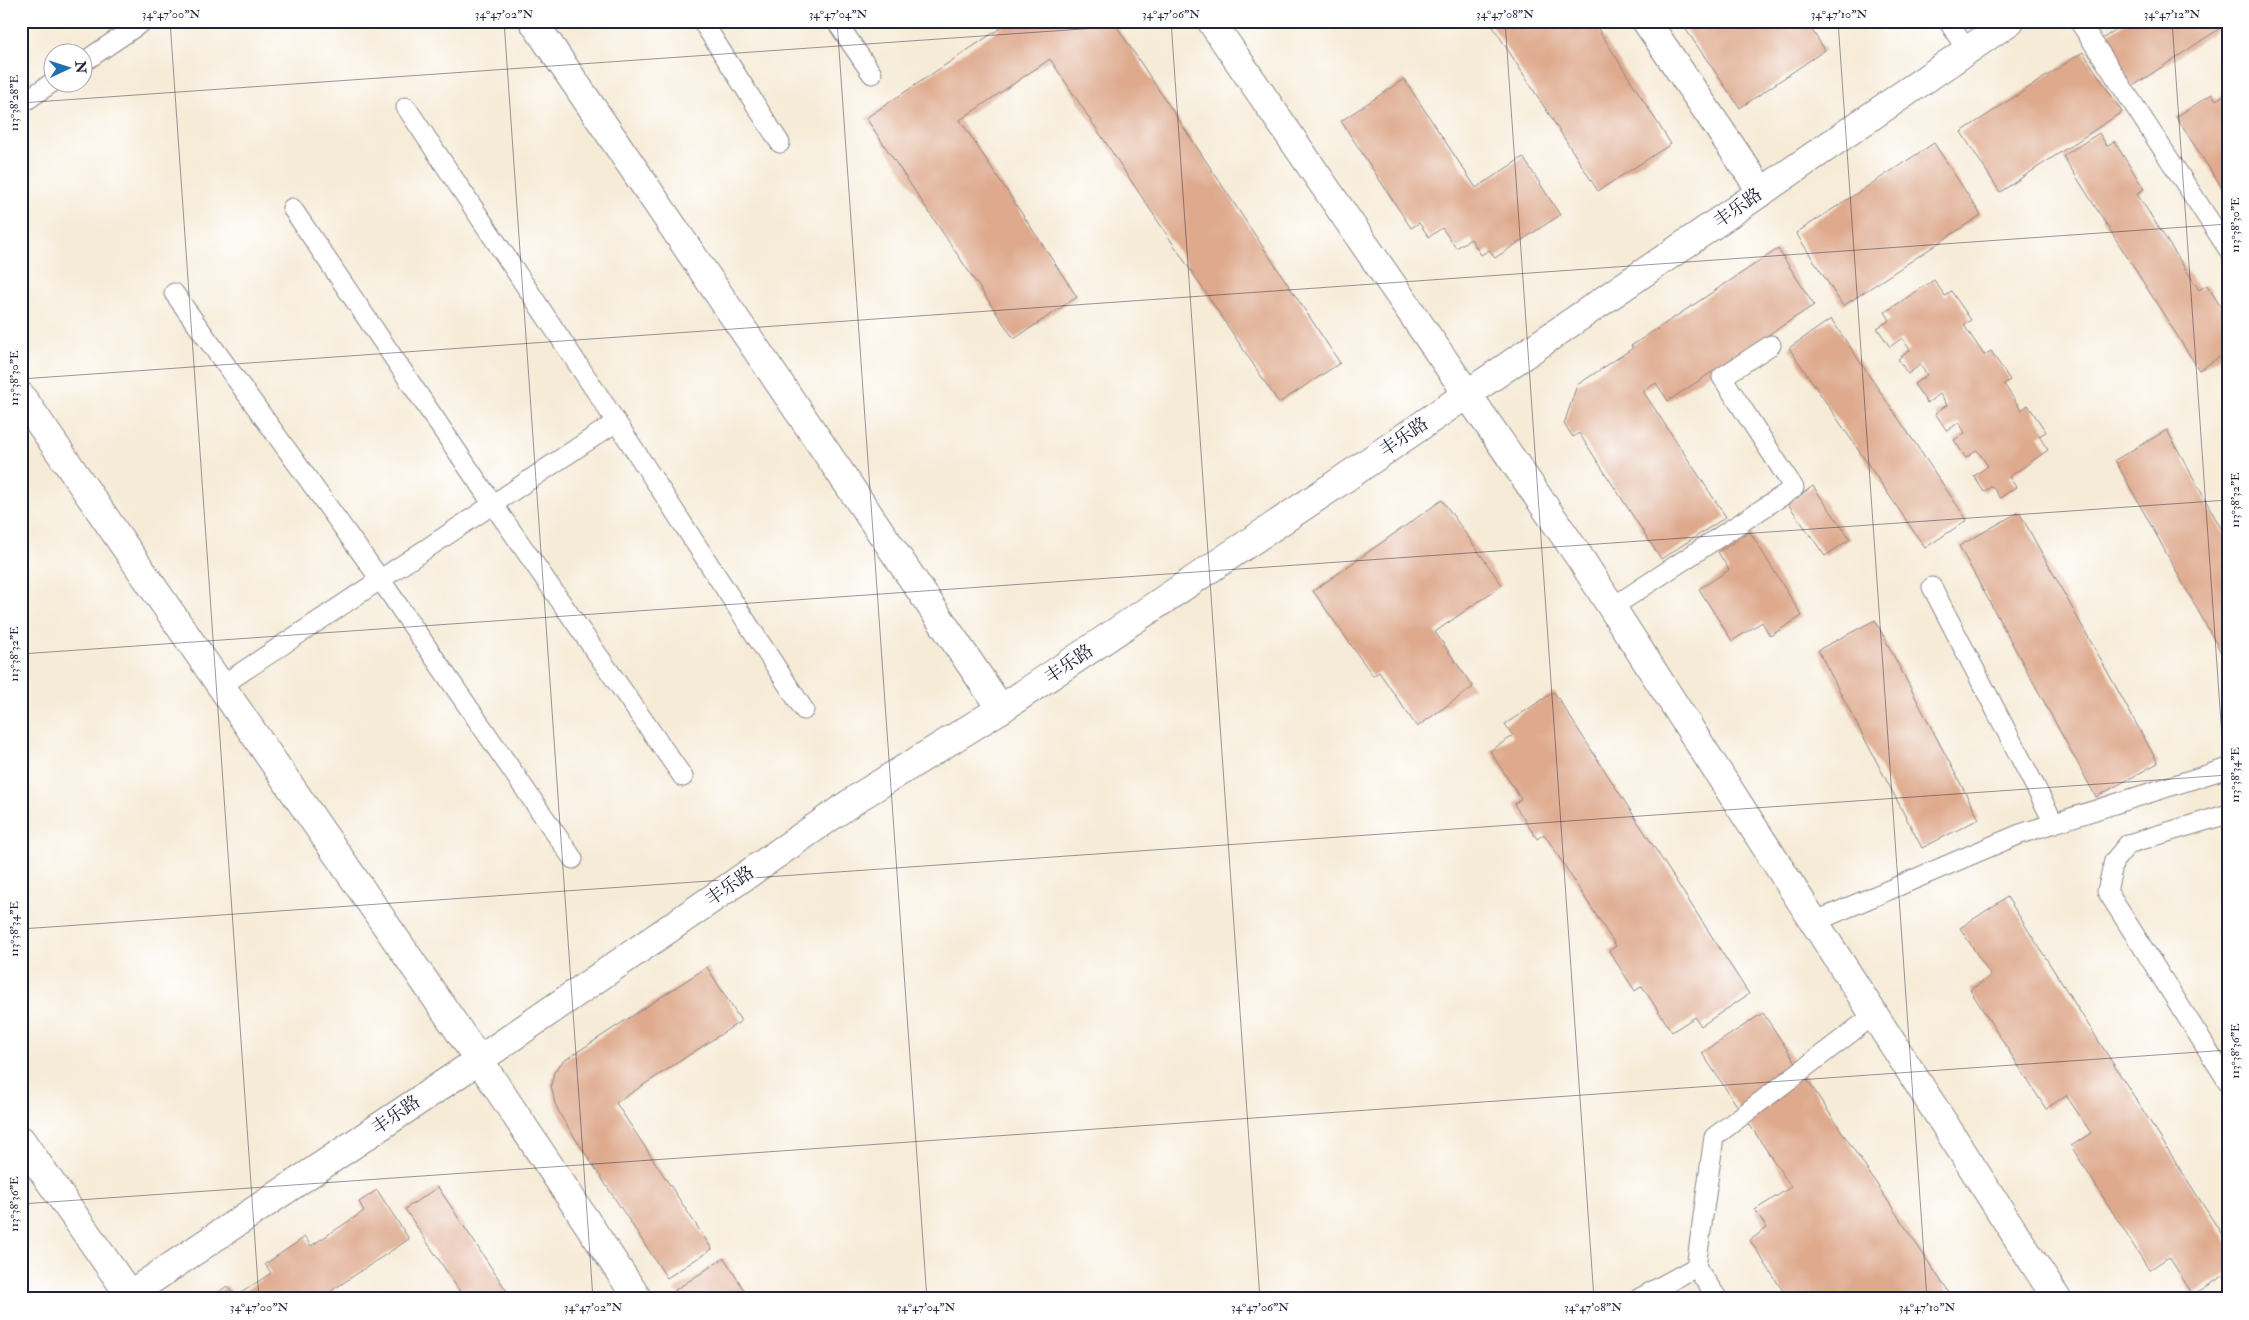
<svg xmlns="http://www.w3.org/2000/svg" width="2249" height="1320" font-family="'IM FELL Double Pica','Noto Serif SC',serif">
	<style>
		.building { fill: #dea98c }
		.lines { fill: none; stroke-linecap: round; stroke-linejoin: round }
		.lane-casing { stroke: #8c8689; stroke-width: 21 }
		.street-casing { stroke: #8c8689; stroke-width: 30 }
		.lane { stroke: #fff; stroke-width: 19 }
		.street { stroke: #fff; stroke-width: 28 }
		.ticks { fill: none; stroke: #22223b; stroke-width: 1; stroke-opacity: 0.45 }
		.labels { text-anchor: middle; dominant-baseline: central; stroke-width: 5; stroke-linejoin: round; paint-order: stroke }
		.street-label { font-size: 18px; fill: #22223b; stroke: #fff }
		.neatline { fill: none; stroke: #22223b; stroke-width: 2 }
		.ticks-label { font-size: 12px; text-anchor: middle; fill: #22223b }
	</style>
	<rect width="100%" height="100%" fill="#fff"/>
	<filter id="ink" filterUnits="userSpaceOnUse"><feTurbulence type="fractalNoise" baseFrequency=".02" numOctaves="2"/><feDisplacementMap in="SourceGraphic" scale="10" xChannelSelector="R" yChannelSelector="G"/><feConvolveMatrix kernelMatrix="1 2 1 2 8 2 1 2 1" color-interpolation-filters="sRGB"/></filter>
	<filter id="wash" filterUnits="userSpaceOnUse"><feTurbulence type="fractalNoise" baseFrequency=".0096" numOctaves="4" result="noise"/><feDisplacementMap in="SourceGraphic" scale="20" xChannelSelector="R" yChannelSelector="G"/><feGaussianBlur stdDeviation="1.12" result="paint"/><feColorMatrix in="noise" values="0 0 0 0 0 0 0 0 0 0 0 0 0 0 0 0 0 1.4 0 .05"/><feComposite in="paint" operator="in"/></filter>
	<g filter="url(#wash)">
		<rect width="100%" height="100%" fill="#f6ebd7"/>
		<g id="blocks">
			<g class="building">
				<polygon points="1011,21 1113,21 1340,363 1279,403 1050,59 960,120 1077,297 1014,339 866,118"/>
				<polygon points="1492,21 1593,21 1671,144 1598,191 1490,22"/>
				<polygon points="1680,21 1806,21 1825,50 1740,108"/>
				<polygon points="2128,21 2228,21 2228,23 2133,86 2102,39"/>
				<polygon points="2083,52 2122,112 2000,192 1961,132"/>
				<polygon points="1404,79 1476,188 1523,157 1560,215 1495,258 1489,250 1481,255 1471,239 1456,248 1442,228 1429,237 1419,223 1411,228 1341,121"/>
				<polygon points="2212,94 2216,100 2224,95 2228,101 2228,197 2176,117"/>
				<polygon points="2099,133 2107,146 2114,141 2144,189 2137,194 2199,290 2207,285 2228,318 2228,330 2225,332 2228,336 2228,352 2199,370 2063,156"/>
				<polygon points="1934,143 1981,215 1843,306 1796,233"/>
				<polygon points="1778,249 1814,305 1668,401 1656,383 1643,391 1726,517 1661,559 1579,433 1573,437 1564,424 1577,385 1633,348 1631,346"/>
				<polygon points="1934,280 1945,296 1951,291 1971,320 1964,325 1984,355 1991,351 2010,380 2004,384 2021,410 2028,405 2046,432 2039,436 2048,450 2009,477 2016,487 2000,498 1992,486 1984,492 1974,476 1988,466 1977,450 1966,458 1954,440 1965,433 1959,422 1947,431 1935,413 1947,405 1940,394 1927,403 1914,384 1927,375 1920,365 1908,374 1898,359 1910,350 1902,338 1890,347 1877,328 1890,320 1885,312"/>
				<polygon points="1831,319 1967,520 1925,548 1789,348"/>
				<polygon points="2167,430 2228,541 2228,665 2115,460"/>
				<polygon points="1813,486 1850,539 1825,556 1788,504"/>
				<polygon points="1442,500 1502,585 1435,632 1473,687 1417,727 1379,672 1373,676 1313,591"/>
				<polygon points="2019,512 2158,763 2096,797 1959,546"/>
				<polygon points="1750,532 1802,616 1770,636 1762,622 1732,641 1699,589 1729,570 1718,552"/>
				<polygon points="1875,620 1979,819 1922,848 1818,650"/>
				<polygon points="1554,692 1749,994 1701,1026 1695,1017 1672,1032 1642,986 1635,991 1609,951 1616,946 1544,834 1537,839 1514,804 1521,799 1490,751 1513,736 1505,724"/>
				<polygon points="2007,897 2228,1244 2228,1273 2193,1295 2169,1257 2149,1270 2071,1146 2091,1133 2066,1095 2046,1109 1970,990 1991,976 1960,928"/>
				<polygon points="707,967 741,1021 616,1103 712,1249 667,1278 562,1118 555,1104 551,1085 554,1072 562,1062"/>
				<polygon points="1763,1013 1953,1299 1788,1299 1750,1240 1767,1228 1755,1210 1791,1187 1702,1053"/>
				<polygon points="438,1187 512,1299 465,1299 405,1209"/>
				<polygon points="377,1190 409,1239 319,1299 209,1299 227,1286 235,1297 271,1273 265,1264 305,1237 311,1246 364,1211 359,1202"/>
				<polygon points="724,1258 750,1299 681,1299 675,1290"/>
			</g>
		</g>
	</g>
	<g filter="url(#ink)">
		<use href="#blocks" fill-opacity="0" stroke="#8c8689" stroke-width="1"/>
		<g class="lines">
			<defs>
				<g id="lane">
					<polyline points="702,21 780,143"/>
					<polyline points="836,21 872,74"/>
					<polyline points="1948,21 1967,51"/>
					<polyline points="2079,21 2228,249"/>
					<polyline points="82,63 144,21"/>
					<polyline points="21,104 53,82"/>
					<polyline points="406,107 621,429 804,710"/>
					<polyline points="292,208 492,503 683,777"/>
					<polyline points="174,293 380,579 573,859"/>
					<polyline points="1932,587 2054,823"/>
					<polyline points="1611,608 1794,488 1722,377 1771,345"/>
					<polyline points="221,686 616,422"/>
					<polyline points="2228,814 2128,844 2114,861 2107,891 2228,1082"/>
					<polyline points="1814,922 2020,834 2228,768"/>
					<polyline points="1638,1299 1696,1267"/>
					<polyline points="1718,1299 1696,1267 1714,1137 1874,1015"/>
				</g>
				<g id="street">
					<polyline points="533,21 1001,709"/>
					<polyline points="1211,21 1580,558 2057,1299"/>
					<polyline points="1646,21 1762,192"/>
					<polyline points="21,396 479,1060 638,1299"/>
					<polyline points="21,1140 129,1294"/>
					<polyline points="123,1299 479,1060 862,795 1001,709 1329,489 2010,21"/>
				</g>
			</defs>
			<use href="#lane" class="lane-casing"/>
			<use href="#street" class="street-casing"/>
			<use href="#lane" class="lane"/>
			<use href="#street" class="street"/>
		</g>
	</g>
	<path class="ticks" d="M170 21 259 1299M504 21 593 1299M837 21 927 1299M1171 21 1260 1299M1505 21 1594 1299M1838 21 1927 1299M2172 21 2228 823M21 103 1197 21M21 379 2228 224M21 654 2228 500M21 929 2228 775M21 1204 2228 1050"/>
	<g class="labels">
		<g class="street-label">
			<text transform="translate(1738 208) rotate(-35)">丰乐路</text>
			<text transform="translate(1404 437) rotate(-34)">丰乐路</text>
			<text transform="translate(1069 664) rotate(-34)">丰乐路</text>
			<text transform="translate(730 886) rotate(-35)">丰乐路</text>
			<text transform="translate(396 1115) rotate(-34)">丰乐路</text>
		</g>
	</g>
	<rect width="2249" height="1320" fill="none" stroke="#fff" stroke-width="55"/>
	<g transform="translate(68 68) rotate(86)"><circle r="24" fill="#ffffff" stroke="#a7a7b1"/>
	<path d="M0-4L9 19L0 12L-9 19Z" fill="#1f6fb2"/>
	<text y="-8" font-size="14" font-weight="bold" text-anchor="middle" fill="#22223b">N</text>
	</g>
	<rect x="28" y="28" width="2194" height="1264" class="neatline"/>
	<g class="ticks-label">
		<text x="171" y="18">34°47'00"N</text>
		<text x="504" y="18">34°47'02"N</text>
		<text x="838" y="18">34°47'04"N</text>
		<text x="1171" y="18">34°47'06"N</text>
		<text x="1505" y="18">34°47'08"N</text>
		<text x="1839" y="18">34°47'10"N</text>
		<text x="2172" y="18">34°47'12"N</text>
		<text transform="translate(14 103) rotate(-90)" y="4">113°38'28"E</text>
		<text transform="translate(2235 225) rotate(-90)" y="4">113°38'30"E</text>
		<text transform="translate(14 378) rotate(-90)" y="4">113°38'30"E</text>
		<text transform="translate(2235 500) rotate(-90)" y="4">113°38'32"E</text>
		<text transform="translate(14 654) rotate(-90)" y="4">113°38'32"E</text>
		<text transform="translate(2235 775) rotate(-90)" y="4">113°38'34"E</text>
		<text transform="translate(14 929) rotate(-90)" y="4">113°38'34"E</text>
		<text transform="translate(2235 1051) rotate(-90)" y="4">113°38'36"E</text>
		<text transform="translate(14 1204) rotate(-90)" y="4">113°38'36"E</text>
		<text x="259" y="1311">34°47'00"N</text>
		<text x="593" y="1311">34°47'02"N</text>
		<text x="926" y="1311">34°47'04"N</text>
		<text x="1260" y="1311">34°47'06"N</text>
		<text x="1593" y="1311">34°47'08"N</text>
		<text x="1927" y="1311">34°47'10"N</text>
	</g>
</svg>
